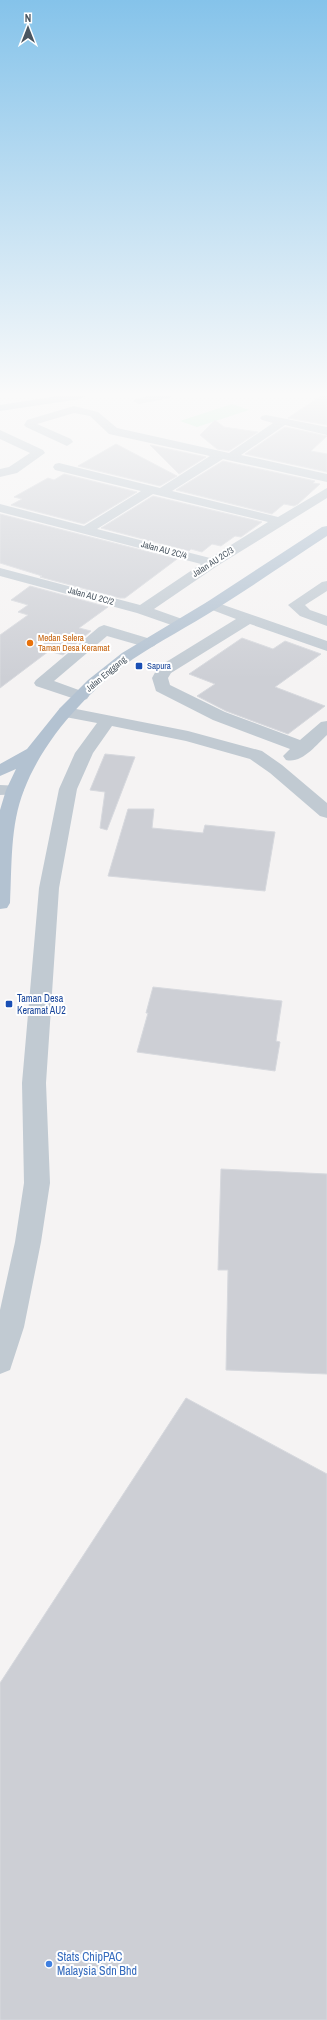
<svg xmlns="http://www.w3.org/2000/svg" width="327" height="2020" font-family="'Archivo Narrow',sans-serif">
	<style>
		.green { fill: #c3f1d5 }
		.building { fill: #cdcfd5; stroke: #d7d9de }
		.lines { fill: none; stroke-linecap: round; stroke-linejoin: round }
		.minor { fill: #c1cad2; fill-rule: evenodd }
		.major { fill: #b3c2d1; fill-rule: evenodd }
		.food-dot { fill: #e8710a; stroke: #fff; stroke-width: 1.5 }
		.transit-dot { fill: #1a4fb4; stroke: #fff; stroke-width: 1.5 }
		.shop-dot { fill: #3f7fe0; stroke: #fff; stroke-width: 1.5 }
		.labels { text-anchor: middle; dominant-baseline: central; stroke-width: 4; stroke-linejoin: round; paint-order: stroke }
		.far-street-label { font-size: 9px; fill: #4a5661; stroke: #fff }
		.far-food-label { font-size: 9px; fill: #c56008; stroke: #fff; text-anchor: start }
		.far-transit-label { font-size: 9px; fill: #164399; stroke: #fff; text-anchor: start }
		.transit-label { font-size: 10px; fill: #164399; stroke: #fff; text-anchor: start }
		.near-shop-label { font-size: 12px; fill: #366cbe; stroke: #fff; text-anchor: start }
	</style>
	<rect width="100%" height="100%" fill="#f5f3f3"/>
	<polygon class="green" points="232,404 249,410 197,427 180,421"/>
	<g class="building">
		<polygon points="321,396 327,396 327,425 288,418"/>
		<polygon points="215,420 224,427 258,432 229,451 217,449 200,435"/>
		<polygon points="285,427 327,436 311,451 327,454 327,472 245,454"/>
		<polygon points="116,444 177,476 160,486 78,466"/>
		<polygon points="150,445 206,457 179,474"/>
		<polygon points="223,461 315,481 313,483 320,484 298,504 294,506 284,504 272,514 176,490"/>
		<polygon points="64,474 137,492 84,524 11,505 22,499 14,497 48,478 54,480"/>
		<polygon points="153,496 262,522 241,537 235,536 221,546 212,544 202,552 191,549 189,551 101,528"/>
		<polygon points="0,514 177,559 125,598 120,598 40,577 42,576 0,563"/>
		<polygon points="30,586 108,607 79,628 91,631 63,655 49,651 0,688 0,635 28,615 18,612 28,605 11,600"/>
		<polygon points="242,638 273,649 285,641 321,654 275,687 325,706 288,734 226,711 197,696 215,684 189,674"/>
		<polygon points="105,754 135,757 107,830 100,828 105,792 90,790"/>
		<polygon points="128,809 154,809 152,828 203,833 205,825 275,832 265,891 108,876"/>
		<polygon points="153,987 282,1001 276,1041 280,1042 275,1071 137,1052 148,1013 146,1013"/>
		<polygon points="221,1169 327,1174 327,1374 226,1370 228,1270 218,1270"/>
		<polygon points="186,1398 327,1474 327,2020 0,2020 0,1683"/>
	</g>
	<g class="lines">
		<g class="minor">
			<polygon points="148,396 172,396 170,398 139,404 133,401 135,399"/>
			<path d="M74 406 98 412 117 428 229 453 273 423 262 420 260 418 262 416 266 415 327 427V435L285 425 241 455 327 474V482L223 459 172 491 278 517 327 488V498L217 566 154 609 185 620 188 623 185 626 180 628 137 613 0 576V568L140 605 201 564 0 512V504L84 526 141 491 55 470 53 467 55 464 59 463 160 488 210 456 109 434 90 416 74 413 37 424 71 439 73 442 67 446 26 427 24 425 27 420ZM153 494 268 522 210 558 97 529Z"/>
			<polygon points="0,430 43,450 45,453 17,473 0,477 0,469 9,467 30,453 0,439"/>
			<polygon points="327,581 327,591 305,605 310,610 327,616 327,626 300,616 288,605 322,582"/>
			<path d="M212 601 327 641V651L250 624 171 673 168 678 170 685 225 712 300 740 321 722 327 721V735C316 745 302 764 286 760L283 756 290 749 213 720 156 691 152 678 158 667 236 619 207 608 205 605 207 602Z"/>
			<polygon points="104,625 154,640 157,643 154,646 149,648 107,636 54,681 87,693 89,696 87,699 81,701 36,686 34,683 36,680 99,627"/>
			<polygon points="66,707 188,731 262,751 282,765 327,803 327,818 320,816 270,773 250,759 186,741 112,726 93,753 77,789 59,888 46,1083 50,1183 41,1242 24,1327 10,1370 0,1374 0,1310 15,1242 24,1183 22,1083 39,888 59,789 75,753 97,723 60,716 58,712 60,708"/>
			<polygon points="0,785 21,786 24,790 21,794 0,795"/>
		</g>
		<g class="major">
			<polygon points="58,396 86,396 80,399 0,411 0,405"/>
			<path d="M327 526V536C290 560 253 586 216 609 189 626 160 641 133 659 88 691 44 738 24 790 10 825 12 866 10 903L7 908 0 909V810L6 790 16 769 0 776V764L27 749 60 708 88 680 122 653 207 602 322 527Z"/>
		</g>
	</g>
	<linearGradient id="sky" x2="0" y2="1"><stop stop-color="#85c3ea"/><stop offset="0.58" stop-color="#fafafa"/><stop offset="1" stop-color="#fafafa" stop-opacity="0"/></linearGradient>
	<rect width="327" height="679" fill="url(#sky)"/>
	<circle class="food-dot" cx="30" cy="643" r="4"/>
	<g class="transit-dot">
		<rect x="135" y="662" width="8" height="8" rx="2"/>
		<rect x="5" y="1000" width="8" height="8" rx="2"/>
	</g>
	<circle class="shop-dot" cx="49" cy="1964" r="4"/>
	<g class="labels">
		<g class="far-street-label">
			<text transform="translate(164 550) rotate(15)">Jalan AU 2C/4</text>
			<text transform="translate(213 562) rotate(-33)">Jalan AU 2C/3</text>
			<text transform="translate(91 596) rotate(15)">Jalan AU 2C/2</text>
			<text transform="translate(106 674) rotate(-40)">Jalan Enggang</text>
		</g>
		<g class="far-food-label">
			<text x="38" y="638">Medan Selera<tspan x="38" dy="10">Taman Desa Keramat</tspan></text>
		</g>
		<g class="far-transit-label">
			<text x="147" y="666">Sapura</text>
		</g>
		<g class="transit-label">
			<text x="17" y="998">Taman Desa<tspan x="17" dy="12">Keramat AU2</tspan></text>
		</g>
		<g class="near-shop-label">
			<text x="57" y="1957">Stats ChipPAC<tspan x="57" dy="14">Malaysia Sdn Bhd</tspan></text>
		</g>
	</g>
	<g transform="translate(28 28)" stroke="#ffffff" stroke-width="3" paint-order="stroke">
	<path d="M0-3L7 15L0 10L-7 15Z" fill="#4a5661"/>
	<text y="-6" font-size="11" font-weight="bold" text-anchor="middle" fill="#4a5661">N</text>
	</g>
</svg>
